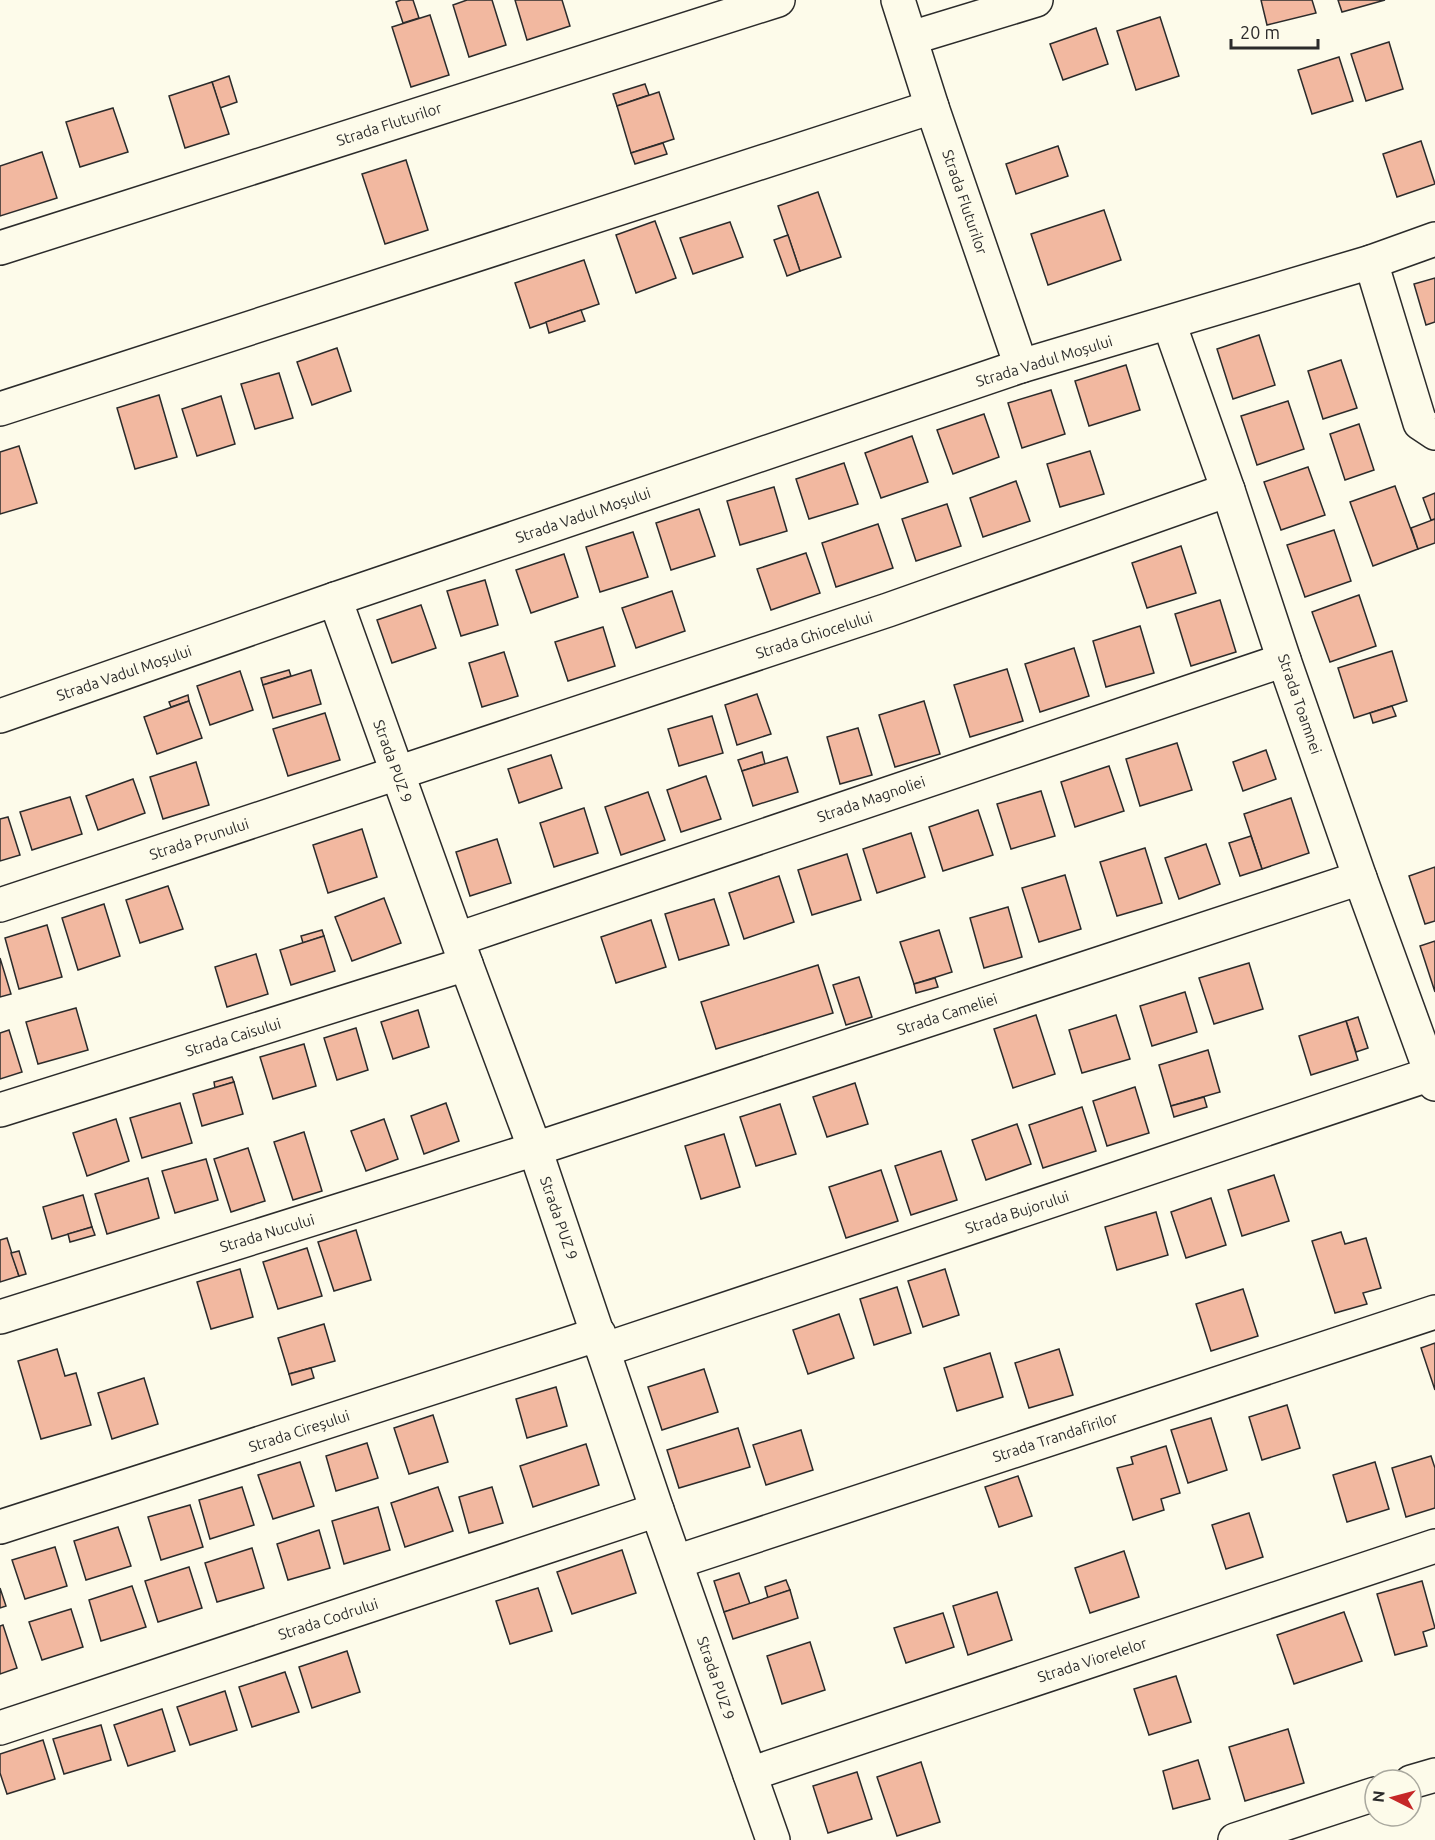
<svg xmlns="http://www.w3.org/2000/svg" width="1435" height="1840" font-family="Ubuntu,sans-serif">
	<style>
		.building { fill: #f2b8a0; stroke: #2b2b2b; stroke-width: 1.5 }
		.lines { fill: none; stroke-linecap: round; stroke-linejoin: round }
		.minor-casing { stroke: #2b2b2b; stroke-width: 36 }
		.minor { stroke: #fdfbea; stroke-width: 33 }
		.labels { text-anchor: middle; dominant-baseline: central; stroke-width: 4.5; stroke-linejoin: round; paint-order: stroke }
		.street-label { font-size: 15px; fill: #2b2b2b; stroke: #fdfbea }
	</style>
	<rect width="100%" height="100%" fill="#fdfbea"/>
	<g class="building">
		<polygon points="401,0 413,0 419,18 403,23 396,2"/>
		<polygon points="467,0 492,0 506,45 469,57 453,5"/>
		<polygon points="515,0 562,0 570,26 527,40"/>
		<polygon points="1261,0 1312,0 1316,13 1267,25"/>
		<polygon points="1338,0 1385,0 1342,12"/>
		<polygon points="430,15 449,75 411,87 392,27"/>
		<polygon points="1160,17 1179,76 1136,90 1117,31"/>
		<polygon points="1096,28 1108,64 1063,80 1050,44"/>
		<polygon points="1389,42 1403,89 1366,101 1351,54"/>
		<polygon points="1339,57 1353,101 1312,114 1298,70"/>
		<polygon points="229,76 237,102 220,108 212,82"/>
		<polygon points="212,82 229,134 185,148 169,96"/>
		<polygon points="645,84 649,95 617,106 613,94"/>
		<polygon points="659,92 674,139 631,153 617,106"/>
		<polygon points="113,108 128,152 80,167 66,122"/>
		<polygon points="1421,141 1435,184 1397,197 1383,154"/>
		<polygon points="663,143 667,154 635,164 631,153"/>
		<polygon points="1058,146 1068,176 1016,194 1006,164"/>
		<polygon points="42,152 57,198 0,216 0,166"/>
		<polygon points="406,160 428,230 385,244 362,174"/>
		<polygon points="818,192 841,257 800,271 778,206"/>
		<polygon points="1104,210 1121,260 1048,285 1031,234"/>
		<polygon points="655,221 676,278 636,293 616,235"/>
		<polygon points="730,222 743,257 693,274 680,238"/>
		<polygon points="788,235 800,271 787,276 774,240"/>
		<polygon points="584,260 599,304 530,328 515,283"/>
		<polygon points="1435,278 1435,322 1426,325 1414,284"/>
		<polygon points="581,310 585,321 549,333 546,322"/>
		<polygon points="1259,335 1275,385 1233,399 1217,349"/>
		<polygon points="337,348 351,391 312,405 297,362"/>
		<polygon points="1341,360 1357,408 1323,419 1308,371"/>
		<polygon points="1126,365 1140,410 1089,426 1075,381"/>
		<polygon points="279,373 293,418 255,429 241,384"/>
		<polygon points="1051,390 1065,434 1022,448 1008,403"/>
		<polygon points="159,395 177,457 135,469 117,408"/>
		<polygon points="221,396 235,444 197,456 182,409"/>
		<polygon points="1288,401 1304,449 1257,465 1241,416"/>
		<polygon points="984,414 999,457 953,474 937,430"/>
		<polygon points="1359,424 1374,470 1345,480 1330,434"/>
		<polygon points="912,436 928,482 881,498 865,453"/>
		<polygon points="19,446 37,503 0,514 0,452"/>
		<polygon points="1090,451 1104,494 1060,507 1047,464"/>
		<polygon points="844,463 858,504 809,519 796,479"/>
		<polygon points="1308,467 1325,515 1281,530 1264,482"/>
		<polygon points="1016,481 1030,521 983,537 970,498"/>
		<polygon points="1395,486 1418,549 1373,566 1350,502"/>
		<polygon points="774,487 787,531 740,545 727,501"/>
		<polygon points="1435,493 1435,519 1431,520 1423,498"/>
		<polygon points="947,504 961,546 916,561 902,519"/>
		<polygon points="699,509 715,556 671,570 656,523"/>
		<polygon points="1435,519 1435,543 1418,549 1411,528"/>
		<polygon points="878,524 893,568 836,587 822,543"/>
		<polygon points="1334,530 1351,581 1305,597 1287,545"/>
		<polygon points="633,532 648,577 600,592 586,547"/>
		<polygon points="1181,546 1196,593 1147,608 1132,563"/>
		<polygon points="806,553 820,593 771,610 757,569"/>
		<polygon points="564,554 578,597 531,613 516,570"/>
		<polygon points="485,580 498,625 461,636 447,591"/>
		<polygon points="672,591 685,631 636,648 622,608"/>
		<polygon points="1359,595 1376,646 1330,662 1312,612"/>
		<polygon points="1220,600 1236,652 1191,666 1175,614"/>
		<polygon points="421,605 436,648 392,663 377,620"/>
		<polygon points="1140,626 1154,673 1106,687 1093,641"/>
		<polygon points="603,627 615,666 568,681 555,642"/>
		<polygon points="1074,648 1089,696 1040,712 1025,664"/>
		<polygon points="1392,651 1407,701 1354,718 1338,668"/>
		<polygon points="504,652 518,696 482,707 469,663"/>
		<polygon points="1007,669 1023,721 970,737 954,685"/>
		<polygon points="289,670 291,676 263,685 261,678"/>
		<polygon points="311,670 321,704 273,718 263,685"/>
		<polygon points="240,671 253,710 210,725 197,686"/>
		<polygon points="757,694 771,734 737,745 725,705"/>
		<polygon points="188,695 189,701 171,707 169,702"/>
		<polygon points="189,701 202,738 157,754 144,717"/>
		<polygon points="924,701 940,754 895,767 879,715"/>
		<polygon points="1392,706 1396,716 1373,723 1370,713"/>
		<polygon points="325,713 340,760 288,776 273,729"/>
		<polygon points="712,716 723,753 679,766 668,729"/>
		<polygon points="858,728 872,775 840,784 827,737"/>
		<polygon points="1177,743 1192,790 1140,806 1126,759"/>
		<polygon points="1266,750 1276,779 1243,791 1233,762"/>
		<polygon points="762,752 765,764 742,771 738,760"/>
		<polygon points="551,755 562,788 519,803 508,769"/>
		<polygon points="787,757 798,792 753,806 742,771"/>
		<polygon points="196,762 209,805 163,819 150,777"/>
		<polygon points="1109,766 1124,811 1075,827 1061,782"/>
		<polygon points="706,776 721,819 681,832 667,790"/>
		<polygon points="133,779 145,813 98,830 86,796"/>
		<polygon points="1041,791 1055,836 1011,849 997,804"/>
		<polygon points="648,792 665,840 621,855 605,807"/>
		<polygon points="70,797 82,834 32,850 20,812"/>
		<polygon points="1291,798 1309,853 1262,869 1244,814"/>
		<polygon points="584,808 598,853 554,867 540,823"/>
		<polygon points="978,810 993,855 943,871 929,827"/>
		<polygon points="8,817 20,855 0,861 0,819"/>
		<polygon points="362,829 377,877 328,893 313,845"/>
		<polygon points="911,833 925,877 877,893 863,849"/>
		<polygon points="1251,836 1262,869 1240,876 1229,843"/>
		<polygon points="497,839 511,883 470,896 456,852"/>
		<polygon points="1206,844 1220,884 1179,899 1165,858"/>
		<polygon points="1145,848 1162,903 1117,916 1100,862"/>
		<polygon points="847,854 861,900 812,915 798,870"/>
		<polygon points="1435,867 1435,921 1425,924 1409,876"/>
		<polygon points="1065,875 1081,929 1039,942 1022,888"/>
		<polygon points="779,876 794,922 744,939 729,893"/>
		<polygon points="168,886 183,929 140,943 126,900"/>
		<polygon points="384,898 401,943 352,961 335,917"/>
		<polygon points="714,899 729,945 679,960 665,914"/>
		<polygon points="104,904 120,956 78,970 62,918"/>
		<polygon points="1008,907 1022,957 984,968 970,918"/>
		<polygon points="651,920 666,967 616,983 601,937"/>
		<polygon points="47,925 62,977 19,989 5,938"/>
		<polygon points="322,930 324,936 303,943 301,936"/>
		<polygon points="939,930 952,972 914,984 900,942"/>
		<polygon points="324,936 335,971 291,985 280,950"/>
		<polygon points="1435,941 1435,992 1420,946"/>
		<polygon points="256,954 268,994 227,1007 215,967"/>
		<polygon points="0,958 11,994 0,997"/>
		<polygon points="1249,963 1263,1009 1214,1024 1199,978"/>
		<polygon points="818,965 833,1013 716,1049 701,1002"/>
		<polygon points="859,977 872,1017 846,1025 833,985"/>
		<polygon points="935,978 938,987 916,993 914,984"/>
		<polygon points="1185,992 1197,1032 1152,1046 1140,1006"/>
		<polygon points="76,1008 88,1050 38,1064 26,1022"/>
		<polygon points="418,1010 429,1047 393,1059 381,1022"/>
		<polygon points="1036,1015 1055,1074 1013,1088 994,1029"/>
		<polygon points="1116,1015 1130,1059 1082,1073 1069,1030"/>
		<polygon points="1358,1017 1368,1048 1356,1052 1346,1021"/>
		<polygon points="1346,1021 1358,1060 1311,1075 1299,1036"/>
		<polygon points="356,1028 368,1070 337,1080 324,1038"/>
		<polygon points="9,1030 22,1072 0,1079 0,1033"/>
		<polygon points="304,1044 316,1086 273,1099 260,1057"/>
		<polygon points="1208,1050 1220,1092 1171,1106 1159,1065"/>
		<polygon points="232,1077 234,1082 215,1088 214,1082"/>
		<polygon points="234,1082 243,1114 202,1126 193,1094"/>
		<polygon points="855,1083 868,1124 827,1137 813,1097"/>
		<polygon points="1135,1087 1149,1133 1107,1146 1093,1101"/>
		<polygon points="1204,1097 1207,1107 1174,1117 1171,1106"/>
		<polygon points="180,1103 192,1143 142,1158 130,1118"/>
		<polygon points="446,1103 459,1141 424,1154 411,1116"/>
		<polygon points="780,1104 796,1154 756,1166 740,1117"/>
		<polygon points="1082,1107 1096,1151 1043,1168 1029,1125"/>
		<polygon points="116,1119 129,1161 87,1176 73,1133"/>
		<polygon points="384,1119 398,1159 366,1171 351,1131"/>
		<polygon points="1017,1124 1031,1164 986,1180 972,1140"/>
		<polygon points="304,1132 322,1191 293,1200 274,1142"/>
		<polygon points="724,1134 740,1187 701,1199 685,1146"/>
		<polygon points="248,1148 265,1201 231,1212 214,1159"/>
		<polygon points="941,1151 957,1200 911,1215 895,1166"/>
		<polygon points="206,1159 218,1200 175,1213 162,1171"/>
		<polygon points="881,1170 898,1221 846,1238 829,1187"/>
		<polygon points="1274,1175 1289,1221 1242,1236 1228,1190"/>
		<polygon points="148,1178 159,1218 107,1234 95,1194"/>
		<polygon points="83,1195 92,1227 52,1239 43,1207"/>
		<polygon points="1211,1198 1226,1245 1186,1258 1171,1212"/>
		<polygon points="1156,1212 1168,1255 1117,1270 1105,1227"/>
		<polygon points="92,1227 95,1235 70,1242 68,1234"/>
		<polygon points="356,1230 371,1280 334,1291 318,1242"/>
		<polygon points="1341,1232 1345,1244 1366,1238 1381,1288 1363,1293 1367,1304 1335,1313 1312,1241"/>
		<polygon points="7,1238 19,1276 0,1282 0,1240"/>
		<polygon points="307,1248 322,1296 278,1309 263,1262"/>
		<polygon points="19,1251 26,1274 19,1276 11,1253"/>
		<polygon points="240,1269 253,1317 211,1329 197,1282"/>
		<polygon points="945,1269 959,1315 923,1327 908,1281"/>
		<polygon points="897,1287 911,1333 874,1345 860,1299"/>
		<polygon points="1243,1289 1258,1336 1211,1351 1196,1304"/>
		<polygon points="839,1314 854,1358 808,1374 793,1330"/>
		<polygon points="324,1324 335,1361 289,1374 278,1338"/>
		<polygon points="1435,1343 1435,1390 1421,1348"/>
		<polygon points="57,1349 65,1376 76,1373 91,1425 41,1439 18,1361"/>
		<polygon points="1059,1349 1073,1395 1029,1408 1015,1363"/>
		<polygon points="990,1353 1003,1397 957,1411 944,1368"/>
		<polygon points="311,1368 314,1378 292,1385 289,1374"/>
		<polygon points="704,1369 718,1412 662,1430 648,1387"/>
		<polygon points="144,1378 158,1424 112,1439 98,1393"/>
		<polygon points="556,1387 567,1426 527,1438 516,1399"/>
		<polygon points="1287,1405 1300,1448 1262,1460 1249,1417"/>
		<polygon points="433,1415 448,1462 409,1474 394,1428"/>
		<polygon points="1211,1418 1227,1470 1188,1483 1171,1430"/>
		<polygon points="738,1428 750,1467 679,1488 667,1450"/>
		<polygon points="801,1430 813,1470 766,1485 753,1445"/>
		<polygon points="367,1443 378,1478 336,1491 326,1456"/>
		<polygon points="586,1444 599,1485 533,1507 520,1466"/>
		<polygon points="1166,1446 1180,1493 1161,1499 1164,1510 1133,1520 1117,1468 1133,1464 1131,1457"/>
		<polygon points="1431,1456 1435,1468 1435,1508 1406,1517 1392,1468"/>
		<polygon points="300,1462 314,1506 273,1519 258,1475"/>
		<polygon points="1375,1462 1389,1509 1347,1522 1333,1475"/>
		<polygon points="1018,1476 1032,1516 999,1527 985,1487"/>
		<polygon points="242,1487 254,1525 210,1539 199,1500"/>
		<polygon points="438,1487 453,1531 405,1547 391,1503"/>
		<polygon points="492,1487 503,1523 469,1533 459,1497"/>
		<polygon points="190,1505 203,1547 161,1560 148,1517"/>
		<polygon points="378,1507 390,1550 344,1564 332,1521"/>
		<polygon points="1249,1513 1263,1557 1226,1569 1212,1525"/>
		<polygon points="118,1527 131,1566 86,1580 74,1541"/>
		<polygon points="319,1530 330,1568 288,1580 277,1544"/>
		<polygon points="55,1547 67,1586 25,1599 12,1560"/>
		<polygon points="252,1548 264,1588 217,1602 205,1563"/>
		<polygon points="622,1550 636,1593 572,1614 557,1572"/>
		<polygon points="1124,1551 1139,1597 1090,1613 1075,1568"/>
		<polygon points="189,1567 202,1608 158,1622 145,1581"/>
		<polygon points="739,1573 750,1604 724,1612 714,1581"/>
		<polygon points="786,1580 790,1590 768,1598 765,1587"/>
		<polygon points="1422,1581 1435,1628 1423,1632 1427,1646 1395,1655 1377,1594"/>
		<polygon points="132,1586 146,1627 101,1641 89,1600"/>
		<polygon points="0,1588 6,1606 0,1608"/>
		<polygon points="538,1588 552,1631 510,1644 496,1601"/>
		<polygon points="790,1590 798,1618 733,1639 724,1612"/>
		<polygon points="997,1592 1012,1640 968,1655 953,1606"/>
		<polygon points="71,1609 83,1647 42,1660 29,1622"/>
		<polygon points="1344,1612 1362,1661 1294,1684 1277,1635"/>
		<polygon points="943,1613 954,1647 906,1663 894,1628"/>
		<polygon points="3,1625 17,1668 0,1674 0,1626"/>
		<polygon points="810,1642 825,1690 782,1704 767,1656"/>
		<polygon points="347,1651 360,1692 312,1708 299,1667"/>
		<polygon points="285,1672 299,1712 252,1727 239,1687"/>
		<polygon points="1176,1676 1191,1722 1149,1735 1134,1689"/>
		<polygon points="225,1691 237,1730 190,1745 177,1707"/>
		<polygon points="162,1709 175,1751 128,1766 114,1725"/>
		<polygon points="101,1725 111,1760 64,1774 53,1739"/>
		<polygon points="1288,1729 1304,1783 1245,1801 1229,1747"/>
		<polygon points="43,1740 55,1779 7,1794 0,1773 0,1754"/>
		<polygon points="1198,1760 1210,1799 1173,1809 1163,1771"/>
		<polygon points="921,1762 940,1822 897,1836 877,1777"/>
		<polygon points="857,1772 872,1819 828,1833 813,1786"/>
	</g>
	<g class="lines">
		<defs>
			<g id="minor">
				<polyline points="898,0 932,107 1021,366"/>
				<polyline points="911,38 1036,0"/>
				<polyline points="0,248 778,0"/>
				<polyline points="1371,262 1420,423 1435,433"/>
				<polyline points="1169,323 1228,490 1284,660 1360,878 1435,1084"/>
				<polyline points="0,409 932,107"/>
				<polyline points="335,599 466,964 535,1149 657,1510 773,1840"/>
				<polyline points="0,716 335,599 1021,366 1371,262 1435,239"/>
				<polyline points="0,905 888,610 1228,490"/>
				<polyline points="458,939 1284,660"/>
				<polyline points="0,1110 466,964"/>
				<polyline points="0,1317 535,1149 1360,878"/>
				<polyline points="603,1350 1431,1074"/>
				<polyline points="0,1527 599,1334"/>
				<polyline points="676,1562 1435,1312"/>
				<polyline points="0,1728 657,1510"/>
				<polyline points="750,1774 1435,1546"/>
				<polyline points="1411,1782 1435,1775"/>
				<polyline points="1235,1840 1375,1794"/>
			</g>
		</defs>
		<use href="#minor" class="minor-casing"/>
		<use href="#minor" class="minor"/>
	</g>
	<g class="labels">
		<g class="street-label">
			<text transform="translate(389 124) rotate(-18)">Strada Fluturilor</text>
			<text transform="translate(965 202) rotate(71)">Strada Fluturilor</text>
			<text transform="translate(1044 361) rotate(-17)">Strada Vadul Moșului</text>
			<text transform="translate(583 515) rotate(-19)">Strada Vadul Moșului</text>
			<text transform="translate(814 635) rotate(-18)">Strada Ghiocelului</text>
			<text transform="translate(124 673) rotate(-19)">Strada Vadul Moșului</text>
			<text transform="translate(1300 704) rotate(71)">Strada Toamnei</text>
			<text transform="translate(393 761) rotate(70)">Strada PUZ 9</text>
			<text transform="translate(871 799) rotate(-19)">Strada Magnoliei</text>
			<text transform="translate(199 839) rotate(-18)">Strada Prunului</text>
			<text transform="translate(947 1014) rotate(-18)">Strada Cameliei</text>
			<text transform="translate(233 1037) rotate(-17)">Strada Caisului</text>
			<text transform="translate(1017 1212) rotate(-18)">Strada Bujorului</text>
			<text transform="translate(559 1218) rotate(71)">Strada PUZ 9</text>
			<text transform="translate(267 1233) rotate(-17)">Strada Nucului</text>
			<text transform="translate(299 1431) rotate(-18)">Strada Cireșului</text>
			<text transform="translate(1055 1437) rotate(-18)">Strada Trandafirilor</text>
			<text transform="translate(328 1619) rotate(-18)">Strada Codrului</text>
			<text transform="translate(1092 1660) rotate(-18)">Strada Viorelelor</text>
			<text transform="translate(716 1678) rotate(71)">Strada PUZ 9</text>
		</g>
	</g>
	<g transform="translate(1393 1798) rotate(276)"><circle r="28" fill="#fdfbea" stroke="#a9a89e" stroke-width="1.5"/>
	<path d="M0-4.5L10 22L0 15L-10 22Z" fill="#c62828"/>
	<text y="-9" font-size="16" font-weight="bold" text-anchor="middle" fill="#2b2b2b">N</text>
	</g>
	<path d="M1231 39v9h87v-9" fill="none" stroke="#2b2b2b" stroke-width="3"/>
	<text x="1240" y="39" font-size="18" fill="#2b2b2b" stroke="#fdfbea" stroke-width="4.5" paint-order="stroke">20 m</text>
</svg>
